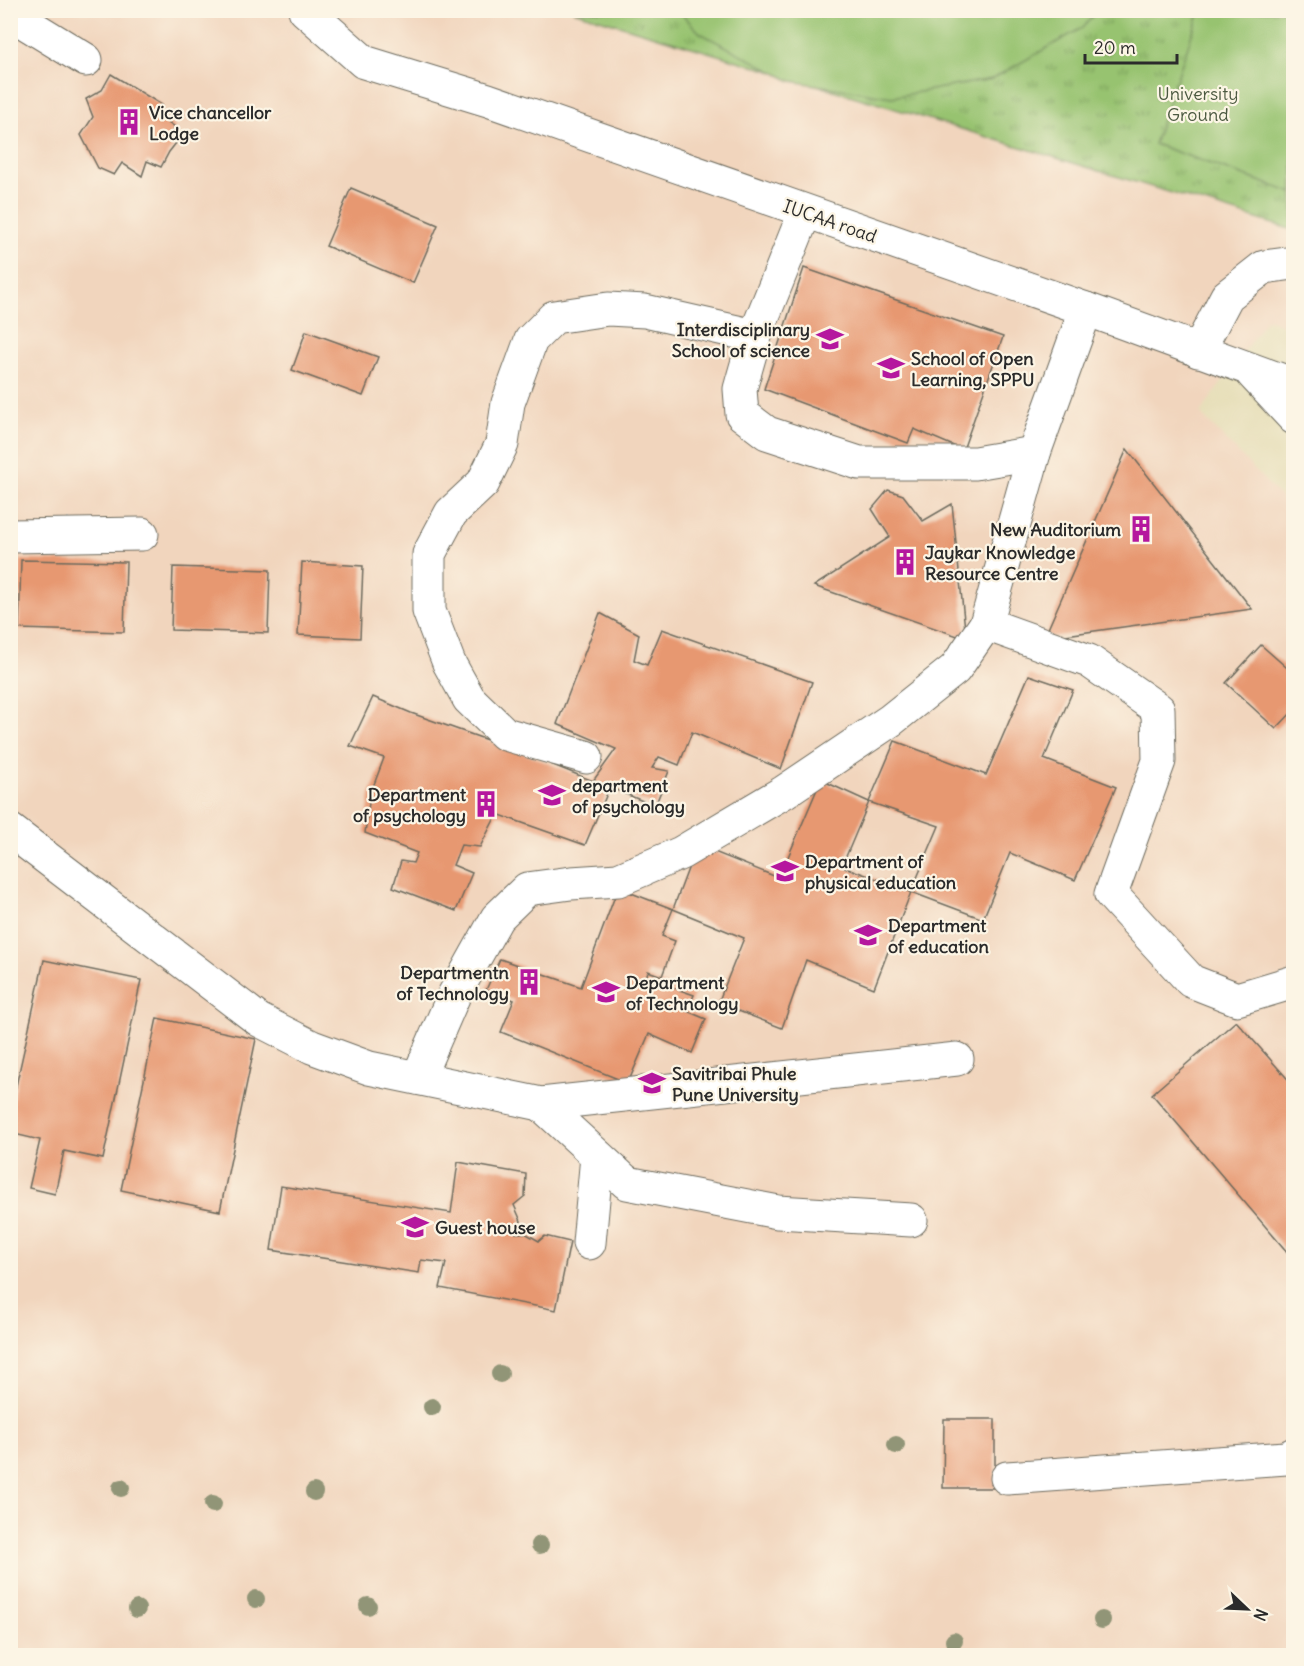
<svg xmlns="http://www.w3.org/2000/svg" width="1304" height="1666" font-family="Delius,sans-serif">
	<style>
		.built { fill: #f1d5bd }
		.grass { fill: url(#grass-tufts); stroke: #61774e; stroke-width: 1.5 }
		.pitch { fill: #97c370; stroke: #61774e; stroke-width: 1.5 }
		.building { fill: #e79871 }
		.lines { fill: none; stroke-linecap: round; stroke-linejoin: round }
		.minor-casing { stroke: #6d6a5d; stroke-width: 35 }
		.minor { stroke: #fff; stroke-width: 33 }
		.tree { fill: #919577 }
		.labels { text-anchor: middle; dominant-baseline: central; stroke-width: 4.5; stroke-linejoin: round; paint-order: stroke }
		.park-label { font-size: 18px; fill: #4b5940; stroke: #fcf5e5 }
		.poi-label { font-size: 18px; font-weight: bold; fill: #2b2b2b; stroke: #fcf5e5; text-anchor: start }
		.street-label { font-size: 18px; fill: #2b2b2b; stroke: #fcf5e5 }
	</style>
	<defs>
		<pattern id="grass-tufts" width="24" height="20" patternUnits="userSpaceOnUse" patternTransform="scale(1.5)"><rect width="24" height="20" fill="#97c370"/><path d="M3 7l-1-3M5 7V3M7 7l1-3M15 17l-1-3M17 17v-4M19 17l1-3" fill="none" stroke="#7b9f5c"/></pattern>
	</defs>
	<rect width="100%" height="100%" fill="#fcf5e5"/>
	<filter id="ink" filterUnits="userSpaceOnUse"><feTurbulence type="fractalNoise" baseFrequency=".0167" numOctaves="2"/><feDisplacementMap in="SourceGraphic" scale="12" xChannelSelector="R" yChannelSelector="G"/><feConvolveMatrix kernelMatrix="1 2 1 2 8 2 1 2 1" color-interpolation-filters="sRGB"/></filter>
	<filter id="wash" filterUnits="userSpaceOnUse"><feTurbulence type="fractalNoise" baseFrequency=".008" numOctaves="4" result="noise"/><feDisplacementMap in="SourceGraphic" scale="24" xChannelSelector="R" yChannelSelector="G"/><feGaussianBlur stdDeviation="1.35" result="paint"/><feColorMatrix in="noise" values="0 0 0 0 0 0 0 0 0 0 0 0 0 0 0 0 0 1.4 0 .05"/><feComposite in="paint" operator="in"/></filter>
	<g filter="url(#wash)">
		<rect width="100%" height="100%" fill="#e7dfba"/>
		<polygon class="built" points="11,11 1293,11 1293,329 1267,319 1200,413 1293,510 1293,1655 11,1656"/>
		<polygon class="grass" points="573,11 1293,11 1293,230"/>
		<g class="pitch">
			<polygon points="679,11 1098,11 1082,28 992,79 892,97 791,81 700,33"/>
			<polygon points="1200,11 1293,11 1293,193 1154,144"/>
		</g>
		<g id="blocks">
			<g class="building">
				<polygon points="111,74 162,105 158,115 175,127 169,137 176,143 169,152 161,167 147,161 142,176 122,163 114,175 98,168 81,135 93,117 86,99 102,90"/>
				<polygon points="351,188 438,225 413,283 326,246"/>
				<polygon points="804,268 1003,337 963,450 914,429 908,443 764,389"/>
				<polygon points="306,331 378,357 363,396 292,370"/>
				<polygon points="1127,449 1252,609 1044,638"/>
				<polygon points="888,490 903,495 923,521 952,504 966,639 814,586 890,537 872,509"/>
				<polygon points="21,560 126,562 124,632 19,629"/>
				<polygon points="302,562 363,566 360,638 298,635"/>
				<polygon points="173,567 270,570 268,633 171,630"/>
				<polygon points="600,613 639,634 634,660 647,665 662,629 812,682 781,769 692,732 679,765 659,757 652,768 669,771 655,806 601,784 609,789 585,845 497,814 480,847 461,845 453,865 472,873 456,911 393,887 401,861 413,863 417,853 365,833 370,795 384,758 350,746 373,697 411,713 518,751 593,781 616,749 557,724"/>
				<polygon points="1261,645 1294,674 1294,710 1276,729 1226,683"/>
				<polygon points="1029,675 1073,690 1044,759 1116,787 1075,880 1010,853 983,919 911,892 939,826 869,802 895,741 986,775"/>
				<polygon points="821,780 869,802 842,866 911,892 874,988 806,960 782,1028 718,1003 744,938 673,909 697,845 779,878"/>
				<polygon points="618,888 673,909 662,936 675,941 662,976 648,971 646,978 694,995 687,1011 706,1019 692,1053 649,1034 628,1083 501,1032 514,1000 486,990 500,959 581,987"/>
				<polygon points="44,960 141,980 103,1159 64,1151 55,1194 29,1188 40,1140 10,1133 10,1113"/>
				<polygon points="157,1018 256,1039 220,1211 121,1190"/>
				<polygon points="1236,1021 1294,1086 1294,1260 1152,1094"/>
				<polygon points="458,1162 526,1174 525,1196 514,1205 521,1221 516,1233 525,1233 539,1241 545,1236 570,1242 556,1310 440,1288 446,1263 421,1260 419,1273 271,1250 281,1186 451,1213"/>
				<polygon points="944,1419 995,1419 995,1488 943,1488"/>
			</g>
		</g>
	</g>
	<g filter="url(#ink)">
		<use href="#blocks" fill-opacity="0" stroke="#6d6a5d" stroke-width="1.5"/>
		<g class="lines">
			<defs>
				<g id="minor">
					<polyline points="12,10 24,22 86,60"/>
					<polyline points="305,10 364,62 488,100 1086,309 1294,385"/>
					<polyline points="805,212 755,336 740,389 742,414 767,433 859,463 975,463 1034,453"/>
					<polyline points="1198,351 1227,296 1264,267 1294,263"/>
					<polyline points="1253,374 1294,418"/>
					<polyline points="10,536 142,534"/>
					<polyline points="986,624 1089,661 1158,709 1159,761 1111,894 1191,981 1237,999 1294,982"/>
					<polyline points="586,757 505,734 469,699 449,663 429,611 429,554 451,513 483,483 502,444 508,403 531,340 554,317 608,309 645,311 755,336"/>
					<polyline points="10,830 259,1020 312,1047 369,1068 541,1104 957,1059"/>
					<polyline points="418,1078 454,995 497,918 527,889 571,883 618,880 681,853 784,792 891,720 955,669 986,624 1034,453 1086,309"/>
					<polyline points="541,1104 627,1183 778,1212 911,1220"/>
					<polyline points="589,1243 597,1156"/>
					<polyline points="1007,1478 1286,1458 1294,1454"/>
				</g>
			</defs>
			<use href="#minor" class="minor-casing"/>
			<use href="#minor" class="minor"/>
		</g>
		<g class="tree">
			<circle cx="500" cy="1374" r="9"/>
			<circle cx="432" cy="1407" r="9"/>
			<circle cx="896" cy="1445" r="9"/>
			<circle cx="121" cy="1488" r="9"/>
			<circle cx="314" cy="1492" r="9"/>
			<circle cx="213" cy="1504" r="9"/>
			<circle cx="540" cy="1545" r="9"/>
			<circle cx="256" cy="1599" r="9"/>
			<circle cx="368" cy="1606" r="9"/>
			<circle cx="137" cy="1609" r="9"/>
			<circle cx="1102" cy="1620" r="9"/>
			<circle cx="954" cy="1641" r="9"/>
		</g>
	</g>
	<defs>
		<symbol id="building-bare" viewBox="-9 -9 18 18"><path d="M-4-6H4V6H1V3H-1V6H-4ZM-2.5-4.3h1.7v1.8h-1.7ZM.8-4.3h1.7v1.8H.8ZM-2.5-1h1.7V.8h-1.7ZM.8-1h1.7V.8H.8Z" fill="#b5179e" stroke="#fcf5e5" stroke-width="2.5" paint-order="stroke"/></symbol>
		<symbol id="university-bare" viewBox="-9 -9 18 18"><path d="M0-5L7-2L0 1L-7-2ZM-4 1L0 2.5L4 1V4Q0 6-4 4Z" fill="#b5179e" stroke="#fcf5e5" stroke-width="2.5" paint-order="stroke"/></symbol>
	</defs>
	<g fill-rule="evenodd">
		<use href="#building-bare" x="110" y="103" width="38" height="38"/>
		<use href="#university-bare" x="811" y="320" width="38" height="38"/>
		<use href="#university-bare" x="872" y="349" width="38" height="38"/>
		<use href="#building-bare" x="1122" y="510" width="38" height="38"/>
		<use href="#building-bare" x="886" y="543" width="38" height="38"/>
		<use href="#university-bare" x="533" y="776" width="38" height="38"/>
		<use href="#building-bare" x="467" y="785" width="38" height="38"/>
		<use href="#university-bare" x="766" y="852" width="38" height="38"/>
		<use href="#university-bare" x="849" y="916" width="38" height="38"/>
		<use href="#building-bare" x="510" y="963" width="38" height="38"/>
		<use href="#university-bare" x="587" y="973" width="38" height="38"/>
		<use href="#university-bare" x="633" y="1064" width="38" height="38"/>
		<use href="#university-bare" x="396" y="1208" width="38" height="38"/>
	</g>
	<g class="labels">
		<g class="park-label">
			<text x="1198" y="93">University<tspan x="1198" dy="21">Ground</tspan></text>
		</g>
		<g class="poi-label">
			<text x="149" y="112">Vice chancellor<tspan x="149" dy="21">Lodge</tspan></text>
			<text x="810" y="329" text-anchor="end">Interdisciplinary<tspan x="810" dy="21">School of science</tspan></text>
			<text x="911" y="358">School of Open<tspan x="911" dy="21">Learning, SPPU</tspan></text>
			<text x="1121" y="529" text-anchor="end">New Auditorium</text>
			<text x="925" y="552">Jaykar Knowledge<tspan x="925" dy="21">Resource Centre</tspan></text>
			<text x="572" y="785">department<tspan x="572" dy="21">of psychology</tspan></text>
			<text x="466" y="794" text-anchor="end">Department<tspan x="466" dy="21">of psychology</tspan></text>
			<text x="805" y="861">Department of<tspan x="805" dy="21">physical education</tspan></text>
			<text x="888" y="925">Department<tspan x="888" dy="21">of education</tspan></text>
			<text x="509" y="972" text-anchor="end">Departmentn<tspan x="509" dy="21">of Technology</tspan></text>
			<text x="626" y="982">Department<tspan x="626" dy="21">of Technology</tspan></text>
			<text x="672" y="1073">Savitribai Phule<tspan x="672" dy="21">Pune University</tspan></text>
			<text x="435" y="1227">Guest house</text>
		</g>
		<g class="street-label">
			<text transform="translate(830 221) rotate(19)">IUCAA road</text>
		</g>
	</g>
	<rect width="1304" height="1666" fill="none" stroke="#fcf5e5" stroke-width="36"/>
	<g transform="translate(1247 1609) rotate(113)" stroke="#fcf5e5" stroke-width="4.5" paint-order="stroke">
	<path d="M0-4.5L10 22L0 15L-10 22Z" fill="#2b2b2b"/>
	<text y="-9" font-size="16" font-weight="bold" text-anchor="middle" fill="#2b2b2b">N</text>
	</g>
	<path d="M1085 54v9h92v-9" fill="none" stroke="#2b2b2b" stroke-width="3"/>
	<text x="1094" y="54" font-size="18" fill="#2b2b2b" stroke="#fcf5e5" stroke-width="4.5" paint-order="stroke">20 m</text>
</svg>
